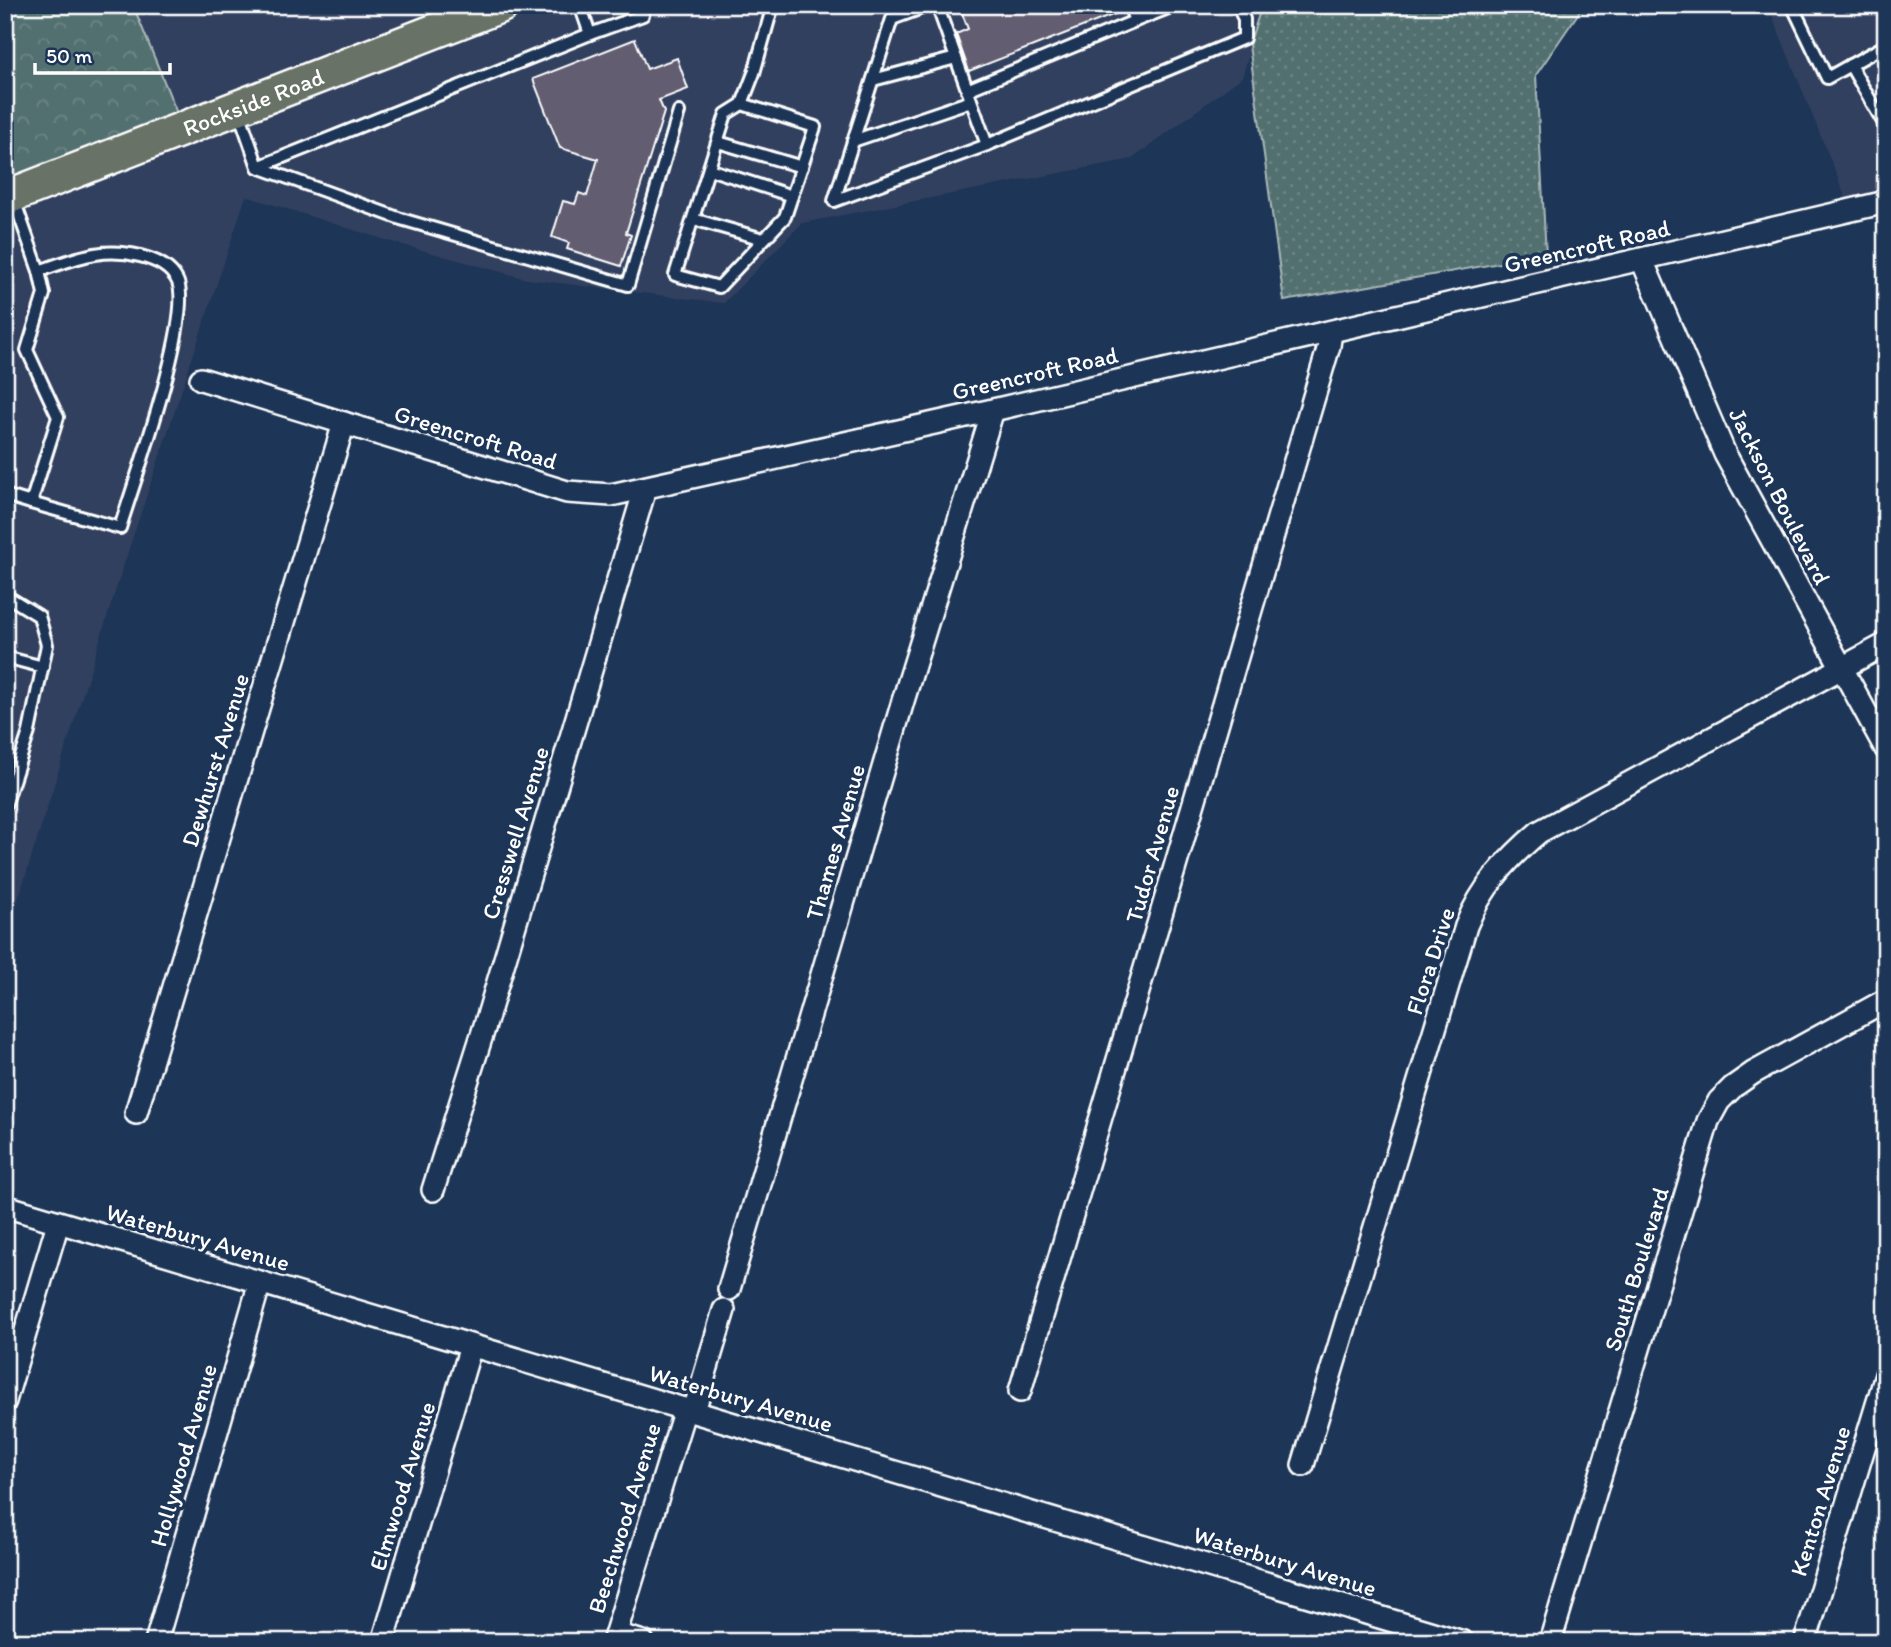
<svg xmlns="http://www.w3.org/2000/svg" width="1891" height="1647" font-family="Itim,sans-serif">
	<style>
		.built { fill: #32415f }
		.forest { fill: url(#forest-crowns); stroke: #a9b8b7; stroke-width: 2 }
		.park { fill: url(#park-dots); stroke: #a9b8b7; stroke-width: 2 }
		.building { fill: #625d71; stroke: #fff; stroke-width: 2 }
		.lines { fill: none; stroke-linecap: round; stroke-linejoin: round }
		.service-casing { stroke: #fff; stroke-width: 16 }
		.minor-casing { stroke: #fff; stroke-width: 26 }
		.primary-casing { stroke: #fff; stroke-width: 38 }
		.service { stroke: #1d3557; stroke-width: 10 }
		.minor { stroke: #1d3557; stroke-width: 21 }
		.primary { stroke: #687266; stroke-width: 33 }
		.labels { text-anchor: middle; dominant-baseline: central; stroke-width: 7; stroke-linejoin: round; paint-order: stroke }
		.street-label { font-size: 24px; fill: #fff; stroke: #1d3557 }
	</style>
	<defs>
		<pattern id="forest-crowns" width="20" height="18" patternUnits="userSpaceOnUse" patternTransform="scale(1.75)"><rect width="20" height="18" fill="#53706f"/><path d="M2 6a3 3 0 1 1 6 0M12 15a3 3 0 1 1 6 0" fill="none" stroke="#6d8585"/></pattern>
		<pattern id="park-dots" width="8" height="8" patternUnits="userSpaceOnUse" patternTransform="scale(1.75)"><rect width="8" height="8" fill="#53706f"/><path d="M2 2h.1M6 6h.1" fill="none" stroke="#6d8585" stroke-width="1.8" stroke-linecap="round"/></pattern>
	</defs>
	<rect width="100%" height="100%" fill="#1d3557"/>
	<filter id="ink" filterUnits="userSpaceOnUse"><feTurbulence type="fractalNoise" baseFrequency=".0143" numOctaves="2"/><feDisplacementMap in="SourceGraphic" scale="14" xChannelSelector="R" yChannelSelector="G"/><feConvolveMatrix kernelMatrix="1 2 1 2 8 2 1 2 1" color-interpolation-filters="sRGB"/></filter>
	<g filter="url(#ink)">
		<g class="built">
			<polygon points="133,5 1264,5 1242,77 1132,159 802,223 724,303 527,279 392,242 246,196 120,576 5,941 5,198 183,128"/>
			<polygon points="1584,5 1691,5 1647,17 1584,9"/>
			<polygon points="1768,5 1886,5 1886,202 1851,211"/>
		</g>
		<polygon class="forest" points="5,5 133,5 183,128 5,198"/>
		<polygon class="park" points="1262,5 1584,5 1536,75 1546,255 1284,301 1249,45"/>
		<g class="building">
			<polygon points="959,5 1121,5 1123,11 969,71 956,34 968,29"/>
			<polygon points="635,39 647,69 677,58 688,89 659,100 664,112 626,233 631,235 621,266 567,249 569,243 552,237 563,201 575,204 579,193 587,196 598,159 560,148 533,79"/>
		</g>
		<g class="lines">
			<defs>
				<g id="service">
					<polyline points="580,5 590,34"/>
					<polyline points="930,5 892,19 834,201 987,145"/>
					<polyline points="937,5 987,145 1244,38 1244,19 1237,5"/>
					<polyline points="1129,5 1135,21 1176,5"/>
					<polyline points="1792,5 1827,78 1886,45"/>
					<polyline points="1850,65 1886,127"/>
					<polyline points="873,80 956,58"/>
					<polyline points="967,90 1135,21"/>
					<polyline points="742,104 815,127 785,217 719,287 675,275 726,114 742,104 754,73 773,5"/>
					<polyline points="239,112 258,167 401,219 628,285 679,112"/>
					<polyline points="853,141 971,101"/>
					<polyline points="718,142 802,167"/>
					<polyline points="258,167 590,34 643,15 640,5"/>
					<polyline points="709,169 792,196"/>
					<polyline points="693,219 763,239"/>
					<polyline points="5,495 31,503 58,417 27,350 44,294 39,271 13,197"/>
					<path d="M31 503 120 528C133 485 195 313 177 280 164 255 120 250 95 254 76 257 57 265 39 271"/>
					<polyline points="5,595 39,616 47,645 29,732 5,806"/>
					<polyline points="5,657 43,667"/>
				</g>
				<g id="minor">
					<polyline points="1642,260 1725,454 1886,749"/>
					<polyline points="201,379 567,492 611,495 993,410 1886,202"/>
					<polyline points="136,1113 344,423"/>
					<polyline points="433,1190 487,1019 645,489"/>
					<polyline points="5,1206 1463,1642"/>
					<polyline points="729,1289 903,701 993,410"/>
					<polyline points="1020,1391 1329,346 1331,332"/>
					<polyline points="5,1401 58,1223"/>
					<polyline points="694,1411 724,1310"/>
					<path d="M1303 1465 1466 926C1481 888 1507 859 1539 832L1886 644"/>
					<polyline points="616,1634 643,1642"/>
					<polyline points="156,1642 260,1282"/>
					<polyline points="383,1642 471,1346"/>
					<polyline points="613,1642 685,1409"/>
					<polyline points="1550,1642 1708,1121 1719,1101 1733,1087 1753,1073 1886,1000"/>
					<polyline points="1805,1642 1886,1375"/>
				</g>
				<g id="primary">
					<path id="s1" d="M5 198 502 5"/>
				</g>
			</defs>
			<use href="#service" class="service-casing"/>
			<use href="#minor" class="minor-casing"/>
			<use href="#primary" class="primary-casing"/>
			<use href="#service" class="service"/>
			<use href="#minor" class="minor"/>
			<use href="#primary" class="primary"/>
		</g>
	</g>
	<g class="labels">
		<g class="street-label">
			<text stroke="none"><textPath href="#s1" startOffset="266">Rockside Road</textPath></text>
			<text transform="translate(1587 246) rotate(-13)">Greencroft Road</text>
			<text transform="translate(1035 373) rotate(-13)">Greencroft Road</text>
			<text transform="translate(476 437) rotate(17)">Greencroft Road</text>
			<text transform="translate(1780 496) rotate(63)">Jackson Boulevard</text>
			<text transform="translate(215 760) rotate(-73)">Dewhurst Avenue</text>
			<text transform="translate(515 833) rotate(-73)">Cresswell Avenue</text>
			<text transform="translate(835 842) rotate(-74)">Thames Avenue</text>
			<text transform="translate(1152 854) rotate(-74)">Tudor Avenue</text>
			<text transform="translate(1430 961) rotate(-72)">Flora Drive</text>
			<text transform="translate(198 1237) rotate(16)">Waterbury Avenue</text>
			<text transform="translate(1636 1269) rotate(-73)">South Boulevard</text>
			<text transform="translate(741 1398) rotate(16)">Waterbury Avenue</text>
			<text transform="translate(183 1455) rotate(-74)">Hollywood Avenue</text>
			<text transform="translate(402 1486) rotate(-73)">Elmwood Avenue</text>
			<text transform="translate(1820 1501) rotate(-73)">Kenton Avenue</text>
			<text transform="translate(624 1518) rotate(-73)">Beechwood Avenue</text>
			<text transform="translate(1285 1561) rotate(17)">Waterbury Avenue</text>
		</g>
	</g>
	<rect width="1891" height="1647" fill="none" stroke="#1d3557" stroke-width="28"/>
	<rect x="14" y="14" width="1863" height="1619" fill="none" stroke="#fff" stroke-width="2.5" filter="url(#ink)"/>
	<path d="M35 63v10h135v-10" fill="none" stroke="#ffffff" stroke-width="3.5"/>
	<text x="46" y="63" font-size="21" fill="#ffffff" stroke="#1d3557" stroke-width="5" paint-order="stroke">50 m</text>
</svg>
